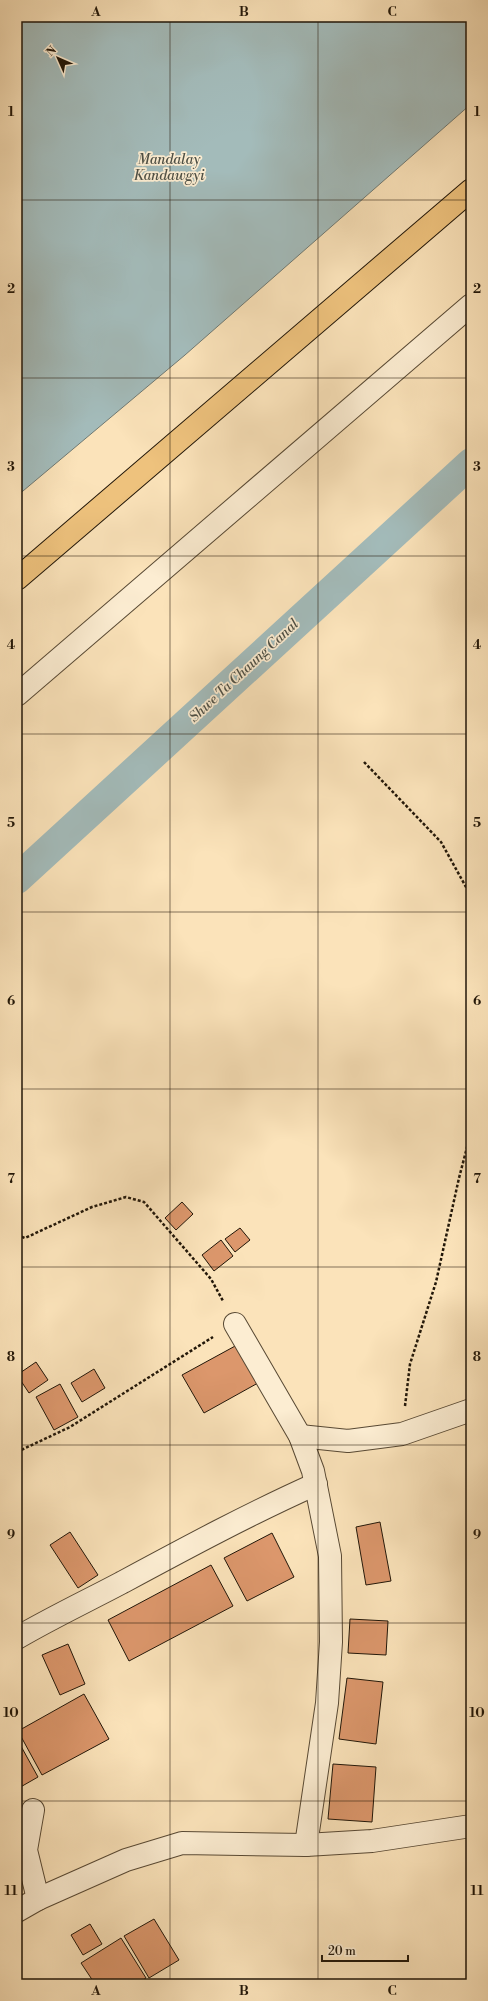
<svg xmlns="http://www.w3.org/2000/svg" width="488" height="2001" font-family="'Libre Bodoni',serif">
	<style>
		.water { fill: #a3bbba; stroke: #6f7973 }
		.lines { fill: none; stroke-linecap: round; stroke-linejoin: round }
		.canal { stroke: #a3bbba; stroke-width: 30 }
		.building { fill: #dc976c; stroke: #211608 }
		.minor-casing { stroke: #584934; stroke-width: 24 }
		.major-casing { stroke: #211608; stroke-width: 24 }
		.path { stroke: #211608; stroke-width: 2.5; stroke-dasharray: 3 2; stroke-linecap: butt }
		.minor { stroke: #fcedd2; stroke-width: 22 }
		.major { stroke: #eec27d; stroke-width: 22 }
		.grid { fill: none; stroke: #211608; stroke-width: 1; stroke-opacity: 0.55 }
		.labels { text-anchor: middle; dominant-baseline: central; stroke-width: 3.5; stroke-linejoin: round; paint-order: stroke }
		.water-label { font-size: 14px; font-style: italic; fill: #4e5046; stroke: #fcedd2 }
		.neatline { fill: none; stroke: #211608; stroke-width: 1.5 }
		.grid-label { font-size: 13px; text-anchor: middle; font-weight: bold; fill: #211608 }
	</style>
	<rect width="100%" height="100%" fill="#fbe3ba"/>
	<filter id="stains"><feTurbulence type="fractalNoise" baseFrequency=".005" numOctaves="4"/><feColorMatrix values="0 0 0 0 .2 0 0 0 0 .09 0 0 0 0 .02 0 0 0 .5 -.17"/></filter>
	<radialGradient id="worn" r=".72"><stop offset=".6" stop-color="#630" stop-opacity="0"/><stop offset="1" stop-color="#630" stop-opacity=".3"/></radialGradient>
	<polygon class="water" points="17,17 471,17 471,104 185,355 17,496"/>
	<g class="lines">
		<polyline class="canal" points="17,879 471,463"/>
	</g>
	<g class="building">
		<polygon points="182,1202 193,1214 176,1230 165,1218"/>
		<polygon points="240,1228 250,1240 235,1252 225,1239"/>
		<polygon points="221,1240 233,1256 214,1271 202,1255"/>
		<polygon points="237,1345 258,1383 204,1413 182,1375"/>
		<polygon points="36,1362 48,1380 29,1393 17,1375"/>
		<polygon points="94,1369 105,1388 82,1402 71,1383"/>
		<polygon points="60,1384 78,1417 54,1430 36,1397"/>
		<polygon points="380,1522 391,1581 366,1585 356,1527"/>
		<polygon points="70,1532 98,1575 78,1588 50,1545"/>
		<polygon points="272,1533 294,1577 247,1601 224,1558"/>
		<polygon points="211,1565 233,1606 129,1661 108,1620"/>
		<polygon points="350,1619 388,1621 386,1655 348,1653"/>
		<polygon points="68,1644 85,1684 60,1695 42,1655"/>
		<polygon points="347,1678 383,1682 376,1744 339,1739"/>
		<polygon points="84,1694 109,1739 42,1775 18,1731"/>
		<polygon points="17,1739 38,1777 17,1789"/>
		<polygon points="333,1764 376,1767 372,1822 328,1819"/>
		<polygon points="154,1919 179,1960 149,1978 124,1936"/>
		<polygon points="90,1924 102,1944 83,1955 71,1935"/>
		<polygon points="121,1938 146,1978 136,1984 95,1984 81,1963"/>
	</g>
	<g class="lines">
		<defs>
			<g id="minor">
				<polyline points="17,695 471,305"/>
				<polyline points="235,1324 300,1436 313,1471 330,1556 331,1642 327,1703 306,1845"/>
				<polyline points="300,1436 348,1441 402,1434 471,1410"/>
				<path d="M17 1638C51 1618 87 1601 121 1583 186 1548 249 1514 316 1484"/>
				<polyline points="33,1810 26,1850 38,1899"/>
				<polyline points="17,1911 38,1899 126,1860 182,1843 306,1845 372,1841 471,1826"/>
			</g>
			<polyline id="major" points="17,579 471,190"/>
		</defs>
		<use href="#minor" class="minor-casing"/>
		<use href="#major" class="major-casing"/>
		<g class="path">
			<polyline points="364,762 441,842 471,896"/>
			<polyline points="17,1235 25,1238 92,1207 126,1197 144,1202 211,1279 223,1301"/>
			<polyline points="405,1406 410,1364 436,1282 459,1178 471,1132"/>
			<polyline points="17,1452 70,1427 213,1337"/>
		</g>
		<use href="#minor" class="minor"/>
		<use href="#major" class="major"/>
	</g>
	<path class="grid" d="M170 17V1984M318 17V1984M17 200H471M17 378H471M17 556H471M17 734H471M17 912H471M17 1089H471M17 1267H471M17 1445H471M17 1623H471M17 1801H471"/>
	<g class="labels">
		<g class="water-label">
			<text x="169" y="160">Mandalay<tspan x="169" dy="16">Kandawgyi</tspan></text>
			<text transform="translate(244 671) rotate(-43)">Shwe Ta Chaung Canal</text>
		</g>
	</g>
	<rect width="488" height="2001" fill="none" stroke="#fbe3ba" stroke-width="44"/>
	<g transform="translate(58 58) rotate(315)" stroke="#fcedd2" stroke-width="3" paint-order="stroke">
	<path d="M0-3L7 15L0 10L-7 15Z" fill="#211608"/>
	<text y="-6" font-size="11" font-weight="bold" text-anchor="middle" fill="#211608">N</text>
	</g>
	<path d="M322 1955v6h86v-6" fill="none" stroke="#211608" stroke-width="2"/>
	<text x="328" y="1955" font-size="12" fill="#211608" stroke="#fcedd2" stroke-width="3" paint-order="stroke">20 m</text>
	<rect x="22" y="22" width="444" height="1957" class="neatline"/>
	<g class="grid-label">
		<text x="96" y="16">A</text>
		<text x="244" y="16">B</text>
		<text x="392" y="16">C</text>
		<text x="11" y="116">1</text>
		<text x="477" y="116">1</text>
		<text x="11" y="293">2</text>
		<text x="477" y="293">2</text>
		<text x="11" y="471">3</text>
		<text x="477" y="471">3</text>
		<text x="11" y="649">4</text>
		<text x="477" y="649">4</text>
		<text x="11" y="827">5</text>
		<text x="477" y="827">5</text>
		<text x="11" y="1005">6</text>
		<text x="477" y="1005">6</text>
		<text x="11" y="1183">7</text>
		<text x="477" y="1183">7</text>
		<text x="11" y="1361">8</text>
		<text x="477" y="1361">8</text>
		<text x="11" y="1539">9</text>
		<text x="477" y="1539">9</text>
		<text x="11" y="1717">10</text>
		<text x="477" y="1717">10</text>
		<text x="11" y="1895">11</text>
		<text x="477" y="1895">11</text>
		<text x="96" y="1995">A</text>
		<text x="244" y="1995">B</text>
		<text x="392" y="1995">C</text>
	</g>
	<rect width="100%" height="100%" filter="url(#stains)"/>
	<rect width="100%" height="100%" fill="url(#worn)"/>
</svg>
